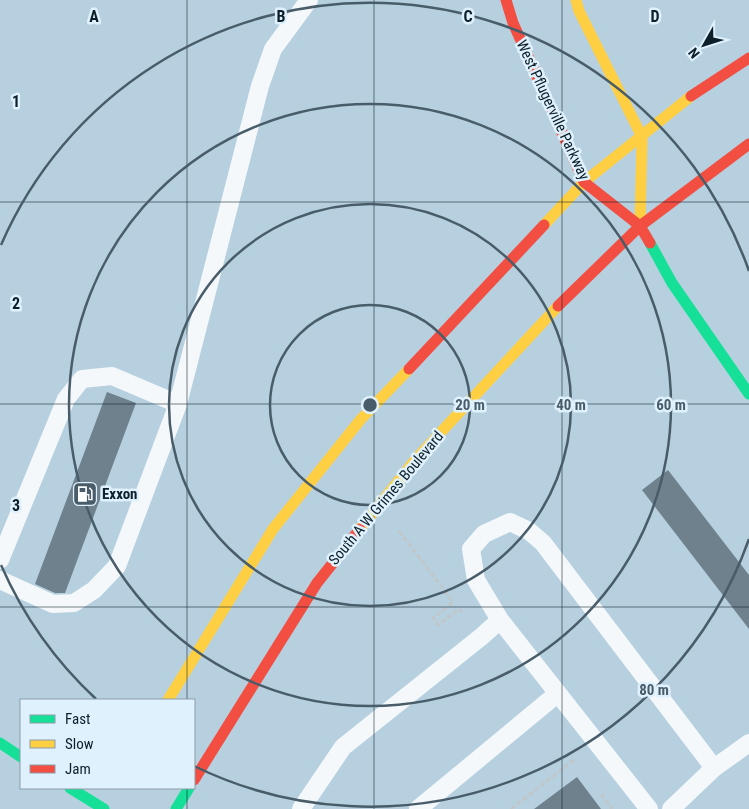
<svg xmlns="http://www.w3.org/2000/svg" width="749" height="809" font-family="'Roboto Condensed',sans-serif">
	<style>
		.building { fill: #6e818c }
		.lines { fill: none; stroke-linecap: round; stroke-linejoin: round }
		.path { stroke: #c0c7cb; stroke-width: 3; stroke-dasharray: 5 2.5; stroke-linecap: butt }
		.lane { stroke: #f4f8fa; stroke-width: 18 }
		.fast { stroke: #16e098; stroke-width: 11 }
		.slow { stroke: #ffcf43; stroke-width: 11 }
		.jam { stroke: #f24e42; stroke-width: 11 }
		.grid { fill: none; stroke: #0d1f29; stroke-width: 1; stroke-opacity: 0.55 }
		.ring { fill: none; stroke: #485d69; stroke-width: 2.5 }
		.labels { text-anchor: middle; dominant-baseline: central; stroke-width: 5; stroke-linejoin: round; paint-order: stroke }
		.street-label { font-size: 15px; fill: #0d1f29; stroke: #dff1fc }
		.poi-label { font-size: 15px; font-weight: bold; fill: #0d1f29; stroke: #dff1fc; text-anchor: start }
		.grid-label { font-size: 16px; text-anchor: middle; font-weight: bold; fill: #0d1f29; stroke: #dff1fc; stroke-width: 5; stroke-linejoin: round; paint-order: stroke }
		.centre { fill: #485d69; stroke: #dff1fc; stroke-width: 2.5 }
		.ring-label { font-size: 15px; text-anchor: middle; font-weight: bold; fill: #485d69; stroke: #dff1fc; stroke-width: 5; stroke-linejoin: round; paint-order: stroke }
	</style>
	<rect width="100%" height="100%" fill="#b7d0df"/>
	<g class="building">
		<polygon points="107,392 136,403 65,593 55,593 35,584"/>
		<polygon points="668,470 749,575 749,629 642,490"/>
		<polygon points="577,777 601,809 534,809"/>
	</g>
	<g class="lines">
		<g class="path">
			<polyline points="399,531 453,602 433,618 438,625 459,609 462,612"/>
			<polyline points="601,794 612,809"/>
			<polyline points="511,809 574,760 573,758"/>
		</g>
		<g class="lane">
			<polyline points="0,560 66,399 82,379 112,376 178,404"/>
			<polyline points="0,580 53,604 74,603 94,590 117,566 178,404 260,86 273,49 309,0"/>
			<polyline points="714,768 749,743"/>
			<polyline points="301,809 343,747 481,637 500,620"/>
			<polyline points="418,809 557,694"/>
			<polyline points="649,809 500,620 476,580 471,549 484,534 510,522 529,531 543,543 714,768 671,809"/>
		</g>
		<g class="fast">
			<polyline points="650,243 672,283 749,394"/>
			<polyline points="0,743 21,757"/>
			<polyline points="70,788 104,809"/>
			<polyline points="176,809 189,788"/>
		</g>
		<g class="slow">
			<polyline points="576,0 579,11 642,137 640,226"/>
			<polyline points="544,225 584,182 691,96"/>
			<polyline points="360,529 416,459 558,306"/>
			<polyline points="168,700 273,529 361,419 409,369"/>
		</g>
		<g class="jam">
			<polyline points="506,0 513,23 584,182 640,226 650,243"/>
			<polyline points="691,96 749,58"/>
			<polyline points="558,306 640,226 749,144"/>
			<polyline points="409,369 544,225"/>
			<polyline points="194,780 317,583 360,529"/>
		</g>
	</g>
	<path class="grid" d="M187 0V700M374 0V809M562 0V809M0 202H749M0 404H749M0 607H749M187 788V809"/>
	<g class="ring">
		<circle cx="370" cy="405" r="100"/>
		<circle cx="370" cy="405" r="201"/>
		<circle cx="370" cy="405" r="301"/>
		<path d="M749 539A402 402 0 0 1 194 766M96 699A402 402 0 0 1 1 565M1 245A402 402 0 0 1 749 271"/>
	</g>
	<defs>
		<symbol id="fuel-square" viewBox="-11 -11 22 22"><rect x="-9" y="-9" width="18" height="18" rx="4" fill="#485d69" stroke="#dff1fc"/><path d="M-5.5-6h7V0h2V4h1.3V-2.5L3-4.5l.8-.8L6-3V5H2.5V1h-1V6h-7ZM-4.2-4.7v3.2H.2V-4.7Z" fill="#fff"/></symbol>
	</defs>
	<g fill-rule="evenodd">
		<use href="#fuel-square" x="71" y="480" width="28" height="28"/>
	</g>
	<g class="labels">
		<g class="street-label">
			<text transform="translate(553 110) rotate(65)">West Pflugerville Parkway</text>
			<text transform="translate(386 498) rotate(-50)">South A W Grimes Boulevard</text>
		</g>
		<g class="poi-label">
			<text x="102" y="494">Exxon</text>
		</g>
	</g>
	<g class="grid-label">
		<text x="94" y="22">A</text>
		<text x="281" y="22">B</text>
		<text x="468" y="22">C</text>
		<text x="655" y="22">D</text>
		<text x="16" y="107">1</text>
		<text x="16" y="309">2</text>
		<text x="16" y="511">3</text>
	</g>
	<circle cx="370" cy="405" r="8" class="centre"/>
	<g class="ring-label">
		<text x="470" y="410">20 m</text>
		<text x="571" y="410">40 m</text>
		<text x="671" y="410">60 m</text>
		<text x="654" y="695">80 m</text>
	</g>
	<rect x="20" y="699" width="175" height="90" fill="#dff1fc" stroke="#8b9da8"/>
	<rect x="30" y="715" width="25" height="8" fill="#16e098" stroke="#8b9da8"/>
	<text x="65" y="724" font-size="15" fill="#0d1f29">Fast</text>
	<rect x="30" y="740" width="25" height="8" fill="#ffcf43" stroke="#8b9da8"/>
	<text x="65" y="749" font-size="15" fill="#0d1f29">Slow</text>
	<rect x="30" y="765" width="25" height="8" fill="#f24e42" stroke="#8b9da8"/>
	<text x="65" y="774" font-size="15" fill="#0d1f29">Jam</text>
	<g transform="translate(704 45) rotate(231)" stroke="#dff1fc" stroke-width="4" paint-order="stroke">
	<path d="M0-4L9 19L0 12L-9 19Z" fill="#0d1f29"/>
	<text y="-8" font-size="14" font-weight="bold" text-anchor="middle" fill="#0d1f29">N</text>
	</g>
</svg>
